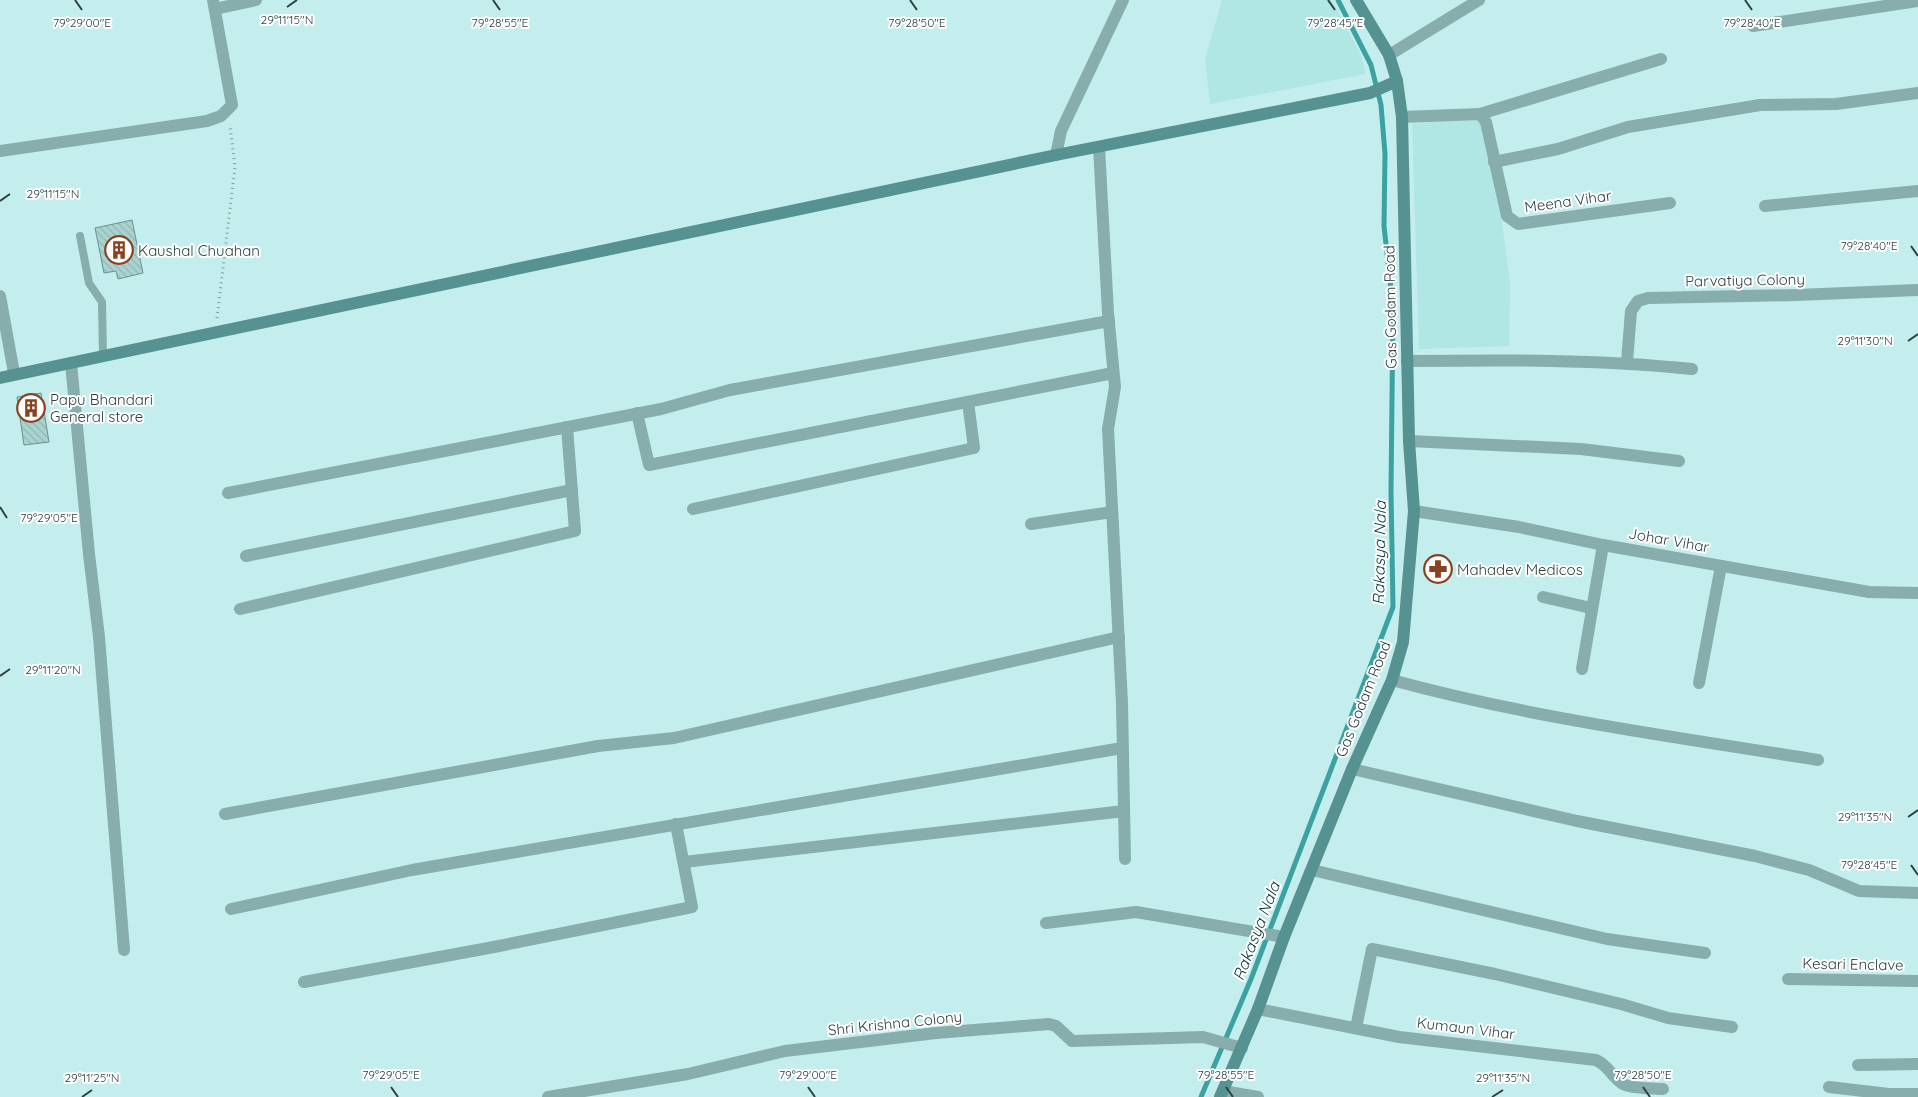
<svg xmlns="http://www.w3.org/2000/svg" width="1918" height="1097" font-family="Quicksand,sans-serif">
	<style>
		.built { fill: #b0e6e4 }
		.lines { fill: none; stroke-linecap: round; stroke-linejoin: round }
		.stream { stroke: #3ca2a1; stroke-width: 5 }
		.building { fill: url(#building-back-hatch); stroke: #6a9291 }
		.path { stroke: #809f9e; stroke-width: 3; stroke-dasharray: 1 4; stroke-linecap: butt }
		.lane { stroke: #87adac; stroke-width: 8 }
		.street { stroke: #87adac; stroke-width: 12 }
		.secondary { stroke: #559291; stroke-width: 12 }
		.ticks { fill: none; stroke: #2f4040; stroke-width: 2 }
		.labels { text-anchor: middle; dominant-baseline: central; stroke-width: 4; stroke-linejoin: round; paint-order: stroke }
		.street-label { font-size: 15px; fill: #2f4040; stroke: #fff }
		.poi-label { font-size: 15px; fill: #2f4040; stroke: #fff; text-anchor: start }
		.water-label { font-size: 16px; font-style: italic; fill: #033434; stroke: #fff }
		.ticks-label { font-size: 12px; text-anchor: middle; fill: #2f4040; stroke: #fff; stroke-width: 4; stroke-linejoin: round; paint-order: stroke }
	</style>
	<defs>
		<pattern id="building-back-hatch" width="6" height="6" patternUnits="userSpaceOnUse" patternTransform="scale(1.25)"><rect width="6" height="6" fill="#a8d3d1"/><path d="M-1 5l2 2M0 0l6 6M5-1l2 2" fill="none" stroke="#91b6b4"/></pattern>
	</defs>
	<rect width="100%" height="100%" fill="#c3eeed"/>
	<g class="built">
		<polygon points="1222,0 1332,0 1361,55 1366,74 1210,104 1205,59"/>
		<polygon points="1473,117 1484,125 1501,215 1510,283 1509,346 1419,349 1412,124"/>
	</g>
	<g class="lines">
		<polyline class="stream" points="1201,1097 1251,979 1393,607 1391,491 1393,307 1384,226 1385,154 1381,105 1371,65 1338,0"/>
	</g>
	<g class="building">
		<polygon points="132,220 143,273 118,279 116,271 104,273 95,228"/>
		<polygon points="41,393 49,442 24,445 17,397"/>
	</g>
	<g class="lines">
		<polyline class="path" points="217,318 235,167 230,126"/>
		<polyline class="lane" points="80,236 89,283 102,302 103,356"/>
		<g class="street">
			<polyline points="215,9 256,0"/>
			<polyline points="1753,26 1918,1"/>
			<polyline points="1389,55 1479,0"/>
			<polyline points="1480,114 1661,59"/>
			<polyline points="1402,117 1480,114 1486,122 1507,216 1518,224 1670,203"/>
			<polyline points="1099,147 1108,313 1115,387 1108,429 1122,703 1125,859"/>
			<polyline points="0,151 207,121 221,116 232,105 213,0"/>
			<polyline points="1056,155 1061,131 1123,0"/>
			<polyline points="1494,162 1558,149 1628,127 1760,105 1836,104 1918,93"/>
			<polyline points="1765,206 1918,191"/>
			<polyline points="0,296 14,373"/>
			<path d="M1407 361C1503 360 1597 359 1692 369"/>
			<polyline points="1627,362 1631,311 1638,301 1648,298 1797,295 1918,290"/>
			<polyline points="71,363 89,554 99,637 124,950"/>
			<polyline points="637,413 649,465 1113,373"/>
			<polyline points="1409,441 1581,449 1679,461"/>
			<polyline points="228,493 661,409 730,390 1109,321"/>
			<polyline points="693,509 974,448 968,402"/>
			<polyline points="1414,511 1519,527 1603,545 1869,592 1918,593"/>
			<polyline points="1031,524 1112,512"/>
			<polyline points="246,556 572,490"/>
			<polyline points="1543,597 1591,608"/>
			<polyline points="240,609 575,531 567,427"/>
			<polyline points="1582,669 1603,545"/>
			<path d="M1392 680C1531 718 1676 737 1818 760"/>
			<polyline points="1699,683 1721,566"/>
			<polyline points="1352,769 1577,821 1755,856 1809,870 1859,891 1918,893"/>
			<polyline points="225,814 598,746 674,738 1119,637"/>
			<polyline points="684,862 1124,811"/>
			<polyline points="1312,870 1607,939 1705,953"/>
			<polyline points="231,909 412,870 1122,748"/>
			<polyline points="1046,923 1136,912 1284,937"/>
			<polyline points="1788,979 1918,981"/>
			<polyline points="304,982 494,947 692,907 676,824"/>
			<path d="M1258 1009 1399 1037 1596 1060C1609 1066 1611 1076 1623 1084 1632 1089 1652 1088 1663 1089"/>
			<polyline points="1356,1028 1372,949 1495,974 1621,1004 1668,1018 1732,1027"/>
			<polyline points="1858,1065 1918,1064"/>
			<polyline points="1829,1087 1889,1094 1918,1094"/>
			<polyline points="1223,1091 1258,1097"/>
			<polyline points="548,1097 688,1074 785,1051 936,1033 1049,1024 1056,1026 1072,1041 1203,1037 1242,1048"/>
		</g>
		<g class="secondary">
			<polyline points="0,378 1056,155 1370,93 1397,81"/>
			<polyline points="1220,1097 1258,1009 1284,937 1352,769 1392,680 1403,642 1414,511 1409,441 1402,117 1397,81 1389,55 1356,0"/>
		</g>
	</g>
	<path class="ticks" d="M75 0 82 10M493 0 500 10M910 0 917 10M1328 0 1335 10M1745 0 1752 10M287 7 297 0M0 201 10 194M1911 246 1918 256M1908 341 1918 334M0 507 7 518M0 676 10 669M1908 817 1918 810M1911 865 1918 875M391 1087 398 1097M808 1087 815 1097M1226 1087 1233 1097M1643 1087 1650 1097M82 1097 92 1090M1492 1097 1503 1090"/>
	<defs>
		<symbol id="building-ring" viewBox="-11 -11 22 22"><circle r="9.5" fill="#fff" stroke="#894220" stroke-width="1.5"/><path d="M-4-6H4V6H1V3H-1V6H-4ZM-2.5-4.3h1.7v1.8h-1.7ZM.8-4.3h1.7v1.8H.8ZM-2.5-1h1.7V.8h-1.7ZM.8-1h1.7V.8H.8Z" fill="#894220"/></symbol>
		<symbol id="pharmacy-ring" viewBox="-11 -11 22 22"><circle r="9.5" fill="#fff" stroke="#894220" stroke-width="1.5"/><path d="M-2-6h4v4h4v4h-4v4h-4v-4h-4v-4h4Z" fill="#894220"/></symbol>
	</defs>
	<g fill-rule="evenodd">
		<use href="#building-ring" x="103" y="234" width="32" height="32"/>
		<use href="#building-ring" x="15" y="392" width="32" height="32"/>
		<use href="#pharmacy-ring" x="1422" y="553" width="32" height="32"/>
	</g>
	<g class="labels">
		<g class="street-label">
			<text transform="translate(1568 201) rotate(-8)">Meena Vihar</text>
			<text transform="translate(1745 280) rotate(-1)">Parvatiya Colony</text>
			<text transform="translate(1390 307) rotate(-91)">Gas Godam Road</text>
			<text transform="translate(1669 540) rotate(10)">Johar Vihar</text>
			<text transform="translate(1363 699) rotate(-68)">Gas Godam Road</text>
			<text transform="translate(1853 964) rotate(1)">Kesari Enclave</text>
			<text transform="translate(895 1023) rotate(-6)">Shri Krishna Colony</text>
			<text transform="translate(1466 1028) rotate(7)">Kumaun Vihar</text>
		</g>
		<g class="poi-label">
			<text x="138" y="250">Kaushal Chuahan</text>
			<text x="50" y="399">Papu Bhandari<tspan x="50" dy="17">General store</tspan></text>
			<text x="1457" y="569">Mahadev Medicos</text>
		</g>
		<g class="water-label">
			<text transform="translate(1379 553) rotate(-89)">Rakasya Nala</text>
			<text transform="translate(1256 931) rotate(-69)">Rakasya Nala</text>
		</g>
	</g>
	<g class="ticks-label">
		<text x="287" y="24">29°11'15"N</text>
		<text x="82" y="27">79°29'00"E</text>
		<text x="500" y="27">79°28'55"E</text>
		<text x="917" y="27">79°28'50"E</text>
		<text x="1335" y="27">79°28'45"E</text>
		<text x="1752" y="27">79°28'40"E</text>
		<text x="53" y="198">29°11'15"N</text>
		<text x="1869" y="250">79°28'40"E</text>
		<text x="1865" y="345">29°11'30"N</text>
		<text x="49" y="522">79°29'05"E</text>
		<text x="53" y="674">29°11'20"N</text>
		<text x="1865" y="821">29°11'35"N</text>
		<text x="1869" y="869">79°28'45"E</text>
		<text x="391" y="1079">79°29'05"E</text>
		<text x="808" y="1079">79°29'00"E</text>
		<text x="1226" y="1079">79°28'55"E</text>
		<text x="1643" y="1079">79°28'50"E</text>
		<text x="92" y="1082">29°11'25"N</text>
		<text x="1503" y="1082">29°11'35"N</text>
	</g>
</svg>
